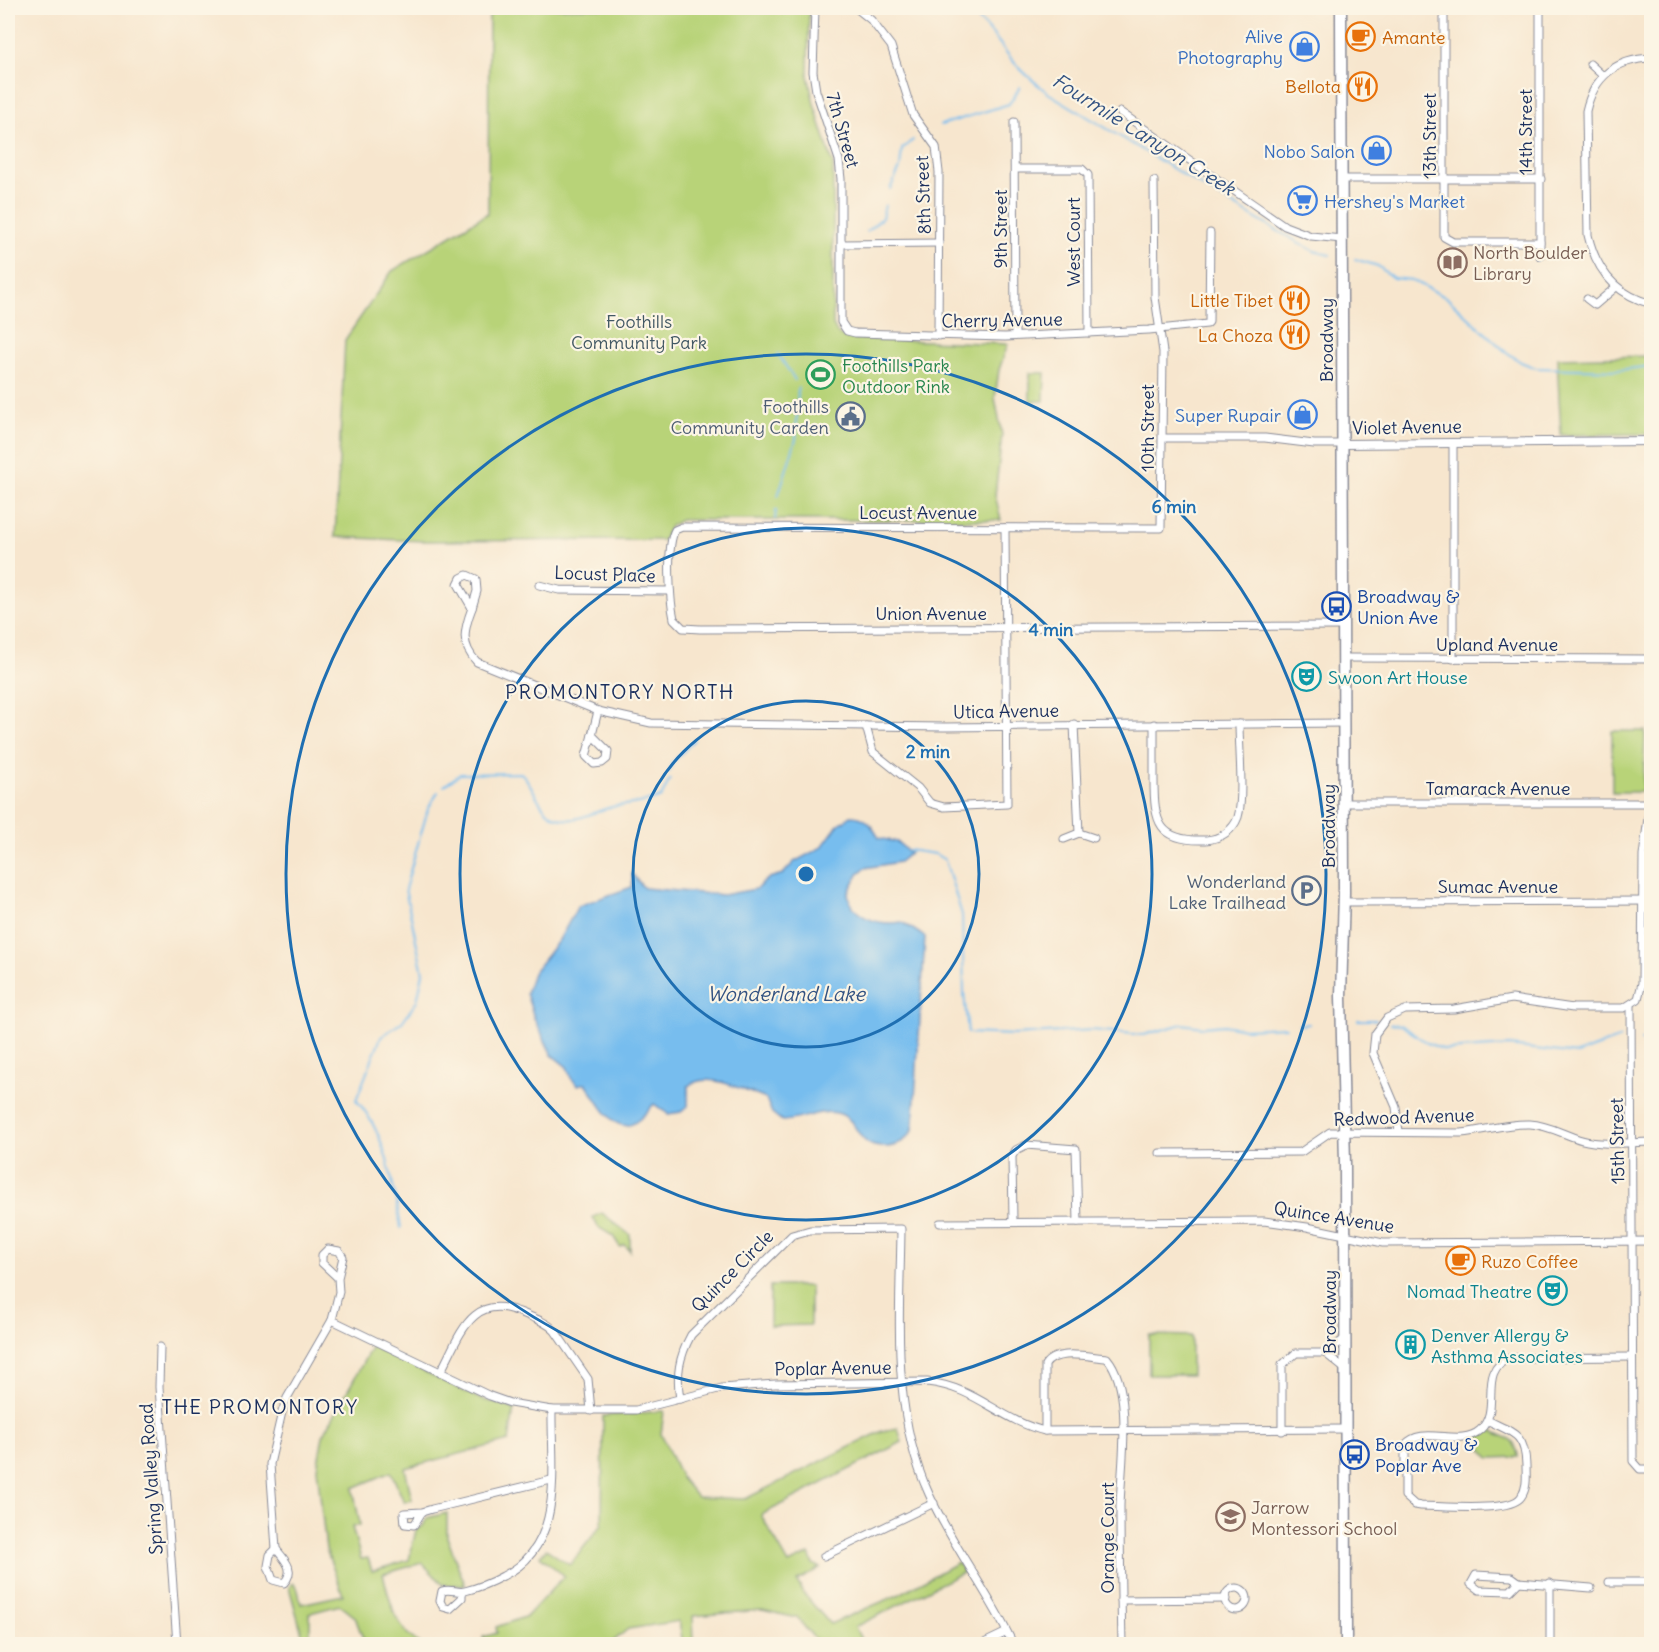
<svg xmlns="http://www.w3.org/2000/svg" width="1659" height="1652" font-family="Delius,sans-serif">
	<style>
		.green { fill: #b8d378; stroke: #6a816b; stroke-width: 1.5 }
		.water { fill: #77bdee; stroke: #4976a6; stroke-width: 1.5 }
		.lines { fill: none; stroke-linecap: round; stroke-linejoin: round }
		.stream { stroke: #77bdee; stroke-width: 2 }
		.minor-casing { stroke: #898a96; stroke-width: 9 }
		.tertiary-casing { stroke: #898a96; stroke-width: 10 }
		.primary-casing { stroke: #898a96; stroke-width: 13 }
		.minor { stroke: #fff; stroke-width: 7 }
		.tertiary { stroke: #fff; stroke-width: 8 }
		.primary { stroke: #fff; stroke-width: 10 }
		.ring { fill: none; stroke: #1f6fb2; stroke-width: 3 }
		.labels { text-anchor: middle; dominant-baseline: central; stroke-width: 4.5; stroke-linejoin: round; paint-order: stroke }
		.shop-label { font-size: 18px; fill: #366cbe; stroke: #fcf5e5; text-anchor: end }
		.food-label { font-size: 18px; fill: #c56008; stroke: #fcf5e5; text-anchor: end }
		.street-label { font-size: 18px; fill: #1b2f5e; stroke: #fcf5e5 }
		.education-label { font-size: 18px; fill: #785e54; stroke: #fcf5e5; text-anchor: start }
		.park-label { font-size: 18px; fill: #425864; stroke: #fcf5e5 }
		.leisure-label { font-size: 18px; fill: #27864d; stroke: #fcf5e5; text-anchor: start }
		.service-label { font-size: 18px; fill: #4e5e75; stroke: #fcf5e5; text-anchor: end }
		.transit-label { font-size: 18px; fill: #164399; stroke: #fcf5e5; text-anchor: start }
		.culture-label { font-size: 18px; fill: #0d838f; stroke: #fcf5e5; text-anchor: start }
		.water-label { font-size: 20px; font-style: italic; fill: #325282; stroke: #fcf5e5 }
		.neighbourhood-label { font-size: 20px; letter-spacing: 1.5px; fill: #1b2f5e; stroke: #fcf5e5 }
		.centre { fill: #1f6fb2; stroke: #fcf5e5; stroke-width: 3 }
		.ring-label { font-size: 18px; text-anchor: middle; font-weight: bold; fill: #1f6fb2; stroke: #fcf5e5; stroke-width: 4.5; stroke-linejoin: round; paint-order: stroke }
	</style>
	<rect width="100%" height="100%" fill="#fcf5e5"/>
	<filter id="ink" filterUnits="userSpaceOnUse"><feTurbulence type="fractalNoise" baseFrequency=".0167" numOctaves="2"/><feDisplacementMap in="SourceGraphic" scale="12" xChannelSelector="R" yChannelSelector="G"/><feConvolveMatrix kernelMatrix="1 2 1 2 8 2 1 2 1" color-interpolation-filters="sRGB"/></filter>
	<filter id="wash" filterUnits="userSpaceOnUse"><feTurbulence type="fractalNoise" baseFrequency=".008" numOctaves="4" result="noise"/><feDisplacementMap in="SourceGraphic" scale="24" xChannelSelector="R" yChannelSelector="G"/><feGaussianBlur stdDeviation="1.35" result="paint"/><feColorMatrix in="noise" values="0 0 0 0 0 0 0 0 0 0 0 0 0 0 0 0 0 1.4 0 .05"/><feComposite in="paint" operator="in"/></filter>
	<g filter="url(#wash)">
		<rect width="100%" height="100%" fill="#f7e6ce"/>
		<g class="green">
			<polygon points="489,8 809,8 808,75 814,104 833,164 833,325 837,333 845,338 1008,344 999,370 995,398 1002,435 995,495 1001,520 681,520 670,526 663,540 424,541 335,537 345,340 392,271 488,213"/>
			<polygon points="1651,356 1651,434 1561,435 1557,358"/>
			<polygon points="1030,373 1045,373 1044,401 1030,401"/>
			<polygon points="1612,731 1645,731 1643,792 1612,792"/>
			<polygon points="602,1213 630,1235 630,1251 625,1245 620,1247 613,1236 598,1227 593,1217"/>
			<polygon points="770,1286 810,1286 810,1325 770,1326"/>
			<polygon points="1149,1335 1191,1336 1191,1375 1149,1375"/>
			<path d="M372 1346 478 1398 514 1409 509 1441 405 1468 412 1500 404 1502 391 1472 353 1488 360 1525 352 1527 361 1559 368 1558 372 1571 409 1560 416 1530 423 1526 427 1518 447 1513V1537L465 1585H444L422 1563 383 1574C390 1601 395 1630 421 1644H365L355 1617 340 1605 310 1613V1637H303L289 1587 293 1583 298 1590 301 1604 343 1595 326 1549 317 1468 323 1436Z"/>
			<polygon points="664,1411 661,1434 681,1478 697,1497 745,1499 882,1431 898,1428 902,1442 761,1515 789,1564 809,1554 813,1564 820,1568 797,1581 804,1594 830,1624 900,1594 958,1562 964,1572 855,1627 863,1644 819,1644 797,1618 762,1610 693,1616 694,1644 683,1644 679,1621 628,1629 610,1644 475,1644 484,1642 483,1637 497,1633 496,1627 527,1616 564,1576 540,1556 546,1549 570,1565 602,1524 603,1416"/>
			<path d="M1491 1430C1505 1437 1517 1440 1518 1457L1490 1458 1474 1440Z"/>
		</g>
		<path class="water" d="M851 816C867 816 872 826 879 838L897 842 910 853 899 862 865 868 859 873 848 893C851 918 880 926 902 922L925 937 913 1130C907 1139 898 1146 887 1147 853 1149 862 1119 837 1113 821 1109 799 1121 782 1121L772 1113 766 1099C744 1091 709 1070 688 1086V1106L681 1112 668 1114 654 1104C649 1109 643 1117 637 1121 614 1139 597 1098 586 1083L578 1085 571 1078 567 1067 552 1055 534 1018 526 993 533 973 559 940 578 906 632 887V874L644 888 723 895 756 889 769 878 783 874 794 862 822 847 838 825Z"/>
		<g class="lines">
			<g class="stream">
				<path d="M965 8C988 24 996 40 1013 61 1023 73 1036 83 1048 93L1258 220 1314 251 1330 255"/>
				<polyline points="941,125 1009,104 1020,87"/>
				<polyline points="890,189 900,168 902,149 913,140"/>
				<polyline points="867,231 882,218 885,205"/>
				<polyline points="1355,259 1378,266 1393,278 1412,280 1447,298 1505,351 1521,362 1536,368 1619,370 1652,366"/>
				<polyline points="778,354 795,380"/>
				<polyline points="778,496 796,439 798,388"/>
				<polyline points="775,519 776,510"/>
				<polyline points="669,772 672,763 694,740"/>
				<path d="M444 786 460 774 521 773C533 784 536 801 547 811 567 830 591 812 612 807 631 803 643 805 661 797L670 779"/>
				<polyline points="908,850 935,854 945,860 962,915 964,993 968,1033 1014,1035 1092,1030 1144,1035 1182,1024 1203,1027 1224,1025 1244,1029 1286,1027"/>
				<polyline points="1358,1020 1376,1020"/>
				<polyline points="1391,1024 1401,1025 1427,1043 1445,1050 1509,1046 1577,1054 1620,1038"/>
				<polyline points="1299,1025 1309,1024"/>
				<polyline points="1641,1040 1652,1041"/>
				<path d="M401 1228C393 1184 387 1134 356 1100L381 1037 402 1022 417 1001 423 973 405 889 428 809 438 792"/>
			</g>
		</g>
	</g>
	<g filter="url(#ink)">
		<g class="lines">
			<defs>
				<g id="minor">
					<polyline points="815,8 813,72 816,91 839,160 841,179 841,322 847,331 855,333 1005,337 1149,330 1207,324 1209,322 1210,233"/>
					<polyline points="856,8 871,20 891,46 913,115 936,147 939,172 938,336"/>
					<polyline points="1444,8 1444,237 1453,242 1540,242"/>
					<polyline points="1540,8 1540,256"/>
					<path d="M1652 58C1616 59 1594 76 1586 111L1588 235C1596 270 1616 295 1652 304"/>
					<polyline points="1590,64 1602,75"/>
					<polyline points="1120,112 1285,226 1311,236 1342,239"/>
					<polyline points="1014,122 1015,336"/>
					<polyline points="1015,169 1082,169 1088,175 1089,333"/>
					<polyline points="1342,179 1541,179"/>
					<path d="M1154 181 1155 297 1163 352 1161 528 682 527 675 530C666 546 670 601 674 619L683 628 700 629 1342 626"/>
					<polyline points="842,244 939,243"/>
					<polyline points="1587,299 1595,305 1616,287"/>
					<polyline points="1163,438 1265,438 1314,444 1343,444"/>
					<polyline points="1453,443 1453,659"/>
					<polygon points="467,575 476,579 477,591 472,608 458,584 461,578"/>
					<polyline points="539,585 559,590 670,591"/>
					<path d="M472 608C464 629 460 645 477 662L598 711 651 723 944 727 1344 723"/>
					<polyline points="1343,658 1652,659"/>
					<path d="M1154 724C1154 743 1154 762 1154 780 1154 822 1158 842 1206 840 1220 839 1233 831 1238 817 1244 797 1239 747 1239 724"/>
					<polyline points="866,726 873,752 918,788 930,803 944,807 1007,804 1005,528"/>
					<polygon points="592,735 608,751 607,759 602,763 594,764 586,756"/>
					<polyline points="592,735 598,711"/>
					<polyline points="1344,803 1652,803"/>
					<polyline points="1079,833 1094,838"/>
					<polyline points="1064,839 1079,833 1074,724"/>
					<polyline points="1344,902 1652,901"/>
					<polyline points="1631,1006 1633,1461 1640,1469 1652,1469"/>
					<polyline points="1399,1132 1396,1107 1373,1053 1375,1034 1387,1018 1405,1010 1454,1009 1512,999 1573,1008 1624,1008 1638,999 1642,983 1643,856 1650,803"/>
					<path d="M1160 1153 1301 1152 1330 1132 1461 1133C1484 1131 1505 1123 1530 1124 1549 1125 1564 1135 1582 1140 1604 1146 1629 1142 1652 1142"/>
					<polyline points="1013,1222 1012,1156 1016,1150 1026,1145 1076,1149 1078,1222"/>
					<polyline points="940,1223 1264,1221 1307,1227 1383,1243 1652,1241"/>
					<path d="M332 1320 490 1396 510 1403 552 1410H636L722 1388 775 1384 927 1382C976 1387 999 1420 1045 1431L1346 1429"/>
					<polyline points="160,1347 159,1387 177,1644"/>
					<polyline points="1325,1353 1346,1370"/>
					<path d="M440 1373C460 1336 471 1291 522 1313 534 1318 547 1322 555 1331L588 1379 591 1411"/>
					<path d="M680 1399C676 1375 679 1357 691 1335L792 1235 810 1230 901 1229C900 1317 891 1412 929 1494 952 1546 989 1592 1013 1644"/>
					<path d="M1487 1420C1513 1433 1525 1433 1526 1465 1526 1475 1528 1487 1521 1497 1510 1513 1441 1506 1421 1506L1415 1505 1405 1496V1445C1422 1424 1460 1448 1480 1430 1503 1409 1476 1371 1510 1358L1632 1357"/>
					<path d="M1045 1431V1365C1055 1348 1090 1357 1107 1358 1134 1390 1121 1466 1120 1506 1120 1552 1121 1598 1122 1644"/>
					<polyline points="1282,1431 1282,1365 1296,1353 1325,1353 1346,1338"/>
					<polyline points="422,1512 404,1513 405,1524 414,1525 422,1512 432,1509 551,1480"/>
					<polyline points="276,1549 270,1464 282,1412 287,1398 332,1320 339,1292 338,1278 343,1257 339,1251 328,1249 322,1255 322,1263 338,1278"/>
					<path d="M276 1549C285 1560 296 1570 284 1583L273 1580 268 1566 270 1555Z"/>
					<polyline points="824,1556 934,1503"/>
					<polygon points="1476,1575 1512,1577 1519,1582 1510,1591 1479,1590 1471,1584"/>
					<polyline points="1519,1582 1591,1588"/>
					<polyline points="1609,1582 1652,1582"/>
					<circle cx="1236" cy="1599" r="11"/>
					<path d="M462 1592V1598L450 1609 443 1607 440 1601 442 1591C451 1588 457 1593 465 1591 477 1588 492 1582 503 1576 566 1546 551 1467 552 1410"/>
					<polyline points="1121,1600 1226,1599"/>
					<polyline points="309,1644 316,1644"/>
					<polyline points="982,1644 1007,1632"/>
					<polyline points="1550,1644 1550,1583"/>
				</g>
				<polyline id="tertiary" points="1343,444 1652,441"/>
				<polyline id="primary" points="1341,8 1344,893 1341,996 1345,1163 1346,1644"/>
			</defs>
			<use href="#minor" class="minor-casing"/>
			<use href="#tertiary" class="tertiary-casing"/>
			<use href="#primary" class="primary-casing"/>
			<use href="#minor" class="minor"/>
			<use href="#tertiary" class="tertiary"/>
			<use href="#primary" class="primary"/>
		</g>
	</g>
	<g class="ring">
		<circle cx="806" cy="874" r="173"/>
		<circle cx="806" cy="874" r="346"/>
		<circle cx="806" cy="874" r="520"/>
	</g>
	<defs>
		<symbol id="cafe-ring" viewBox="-11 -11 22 22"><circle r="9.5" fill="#fcf5e5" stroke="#e8710a" stroke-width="1.5"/><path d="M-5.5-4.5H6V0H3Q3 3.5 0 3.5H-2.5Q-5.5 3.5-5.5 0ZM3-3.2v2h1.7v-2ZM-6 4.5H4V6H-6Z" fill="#e8710a"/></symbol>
		<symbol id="shop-ring" viewBox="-11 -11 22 22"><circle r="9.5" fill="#fcf5e5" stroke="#3f7fe0" stroke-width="1.5"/><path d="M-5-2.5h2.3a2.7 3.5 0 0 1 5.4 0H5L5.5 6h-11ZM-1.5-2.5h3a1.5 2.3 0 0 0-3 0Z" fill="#3f7fe0"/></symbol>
		<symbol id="restaurant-ring" viewBox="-11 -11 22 22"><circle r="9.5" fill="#fcf5e5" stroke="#e8710a" stroke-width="1.5"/><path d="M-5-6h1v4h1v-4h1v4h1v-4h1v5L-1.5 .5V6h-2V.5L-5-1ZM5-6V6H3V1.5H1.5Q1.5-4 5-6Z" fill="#e8710a"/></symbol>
		<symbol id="supermarket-ring" viewBox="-11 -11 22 22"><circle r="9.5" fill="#fcf5e5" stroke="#3f7fe0" stroke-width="1.5"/><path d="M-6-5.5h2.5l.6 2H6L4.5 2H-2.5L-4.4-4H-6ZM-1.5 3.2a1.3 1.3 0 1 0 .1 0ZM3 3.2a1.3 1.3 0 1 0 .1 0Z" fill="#3f7fe0"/></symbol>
		<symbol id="library-ring" viewBox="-11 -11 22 22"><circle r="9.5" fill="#fcf5e5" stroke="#8d6e63" stroke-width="1.5"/><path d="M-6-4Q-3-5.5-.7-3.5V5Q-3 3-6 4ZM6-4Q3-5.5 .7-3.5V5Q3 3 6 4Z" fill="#8d6e63"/></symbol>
		<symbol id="stadium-ring" viewBox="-11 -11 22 22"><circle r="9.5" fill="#fcf5e5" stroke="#2e9e5b" stroke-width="1.5"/><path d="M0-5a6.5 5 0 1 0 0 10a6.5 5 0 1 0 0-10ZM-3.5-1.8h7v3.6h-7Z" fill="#2e9e5b"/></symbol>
		<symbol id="civic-ring" viewBox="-11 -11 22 22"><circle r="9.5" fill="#fcf5e5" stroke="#5c6f8a" stroke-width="1.5"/><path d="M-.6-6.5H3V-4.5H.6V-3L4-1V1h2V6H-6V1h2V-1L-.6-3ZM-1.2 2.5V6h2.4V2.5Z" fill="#5c6f8a"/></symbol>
		<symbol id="bus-ring" viewBox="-11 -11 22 22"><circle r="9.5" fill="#fcf5e5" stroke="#1a4fb4" stroke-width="1.5"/><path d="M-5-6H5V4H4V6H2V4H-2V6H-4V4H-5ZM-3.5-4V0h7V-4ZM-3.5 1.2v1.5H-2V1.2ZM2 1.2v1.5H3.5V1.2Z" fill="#1a4fb4"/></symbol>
		<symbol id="theatre-ring" viewBox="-11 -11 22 22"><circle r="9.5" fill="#fcf5e5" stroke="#0f9aa8" stroke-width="1.5"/><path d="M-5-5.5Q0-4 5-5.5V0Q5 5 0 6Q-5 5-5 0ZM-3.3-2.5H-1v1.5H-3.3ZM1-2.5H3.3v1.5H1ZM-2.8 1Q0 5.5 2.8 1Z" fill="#0f9aa8"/></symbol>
		<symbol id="parking-ring" viewBox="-11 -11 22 22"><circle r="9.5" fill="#fcf5e5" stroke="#5c6f8a" stroke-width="1.5"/><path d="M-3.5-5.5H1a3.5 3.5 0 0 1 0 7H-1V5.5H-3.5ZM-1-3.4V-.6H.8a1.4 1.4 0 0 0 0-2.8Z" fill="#5c6f8a"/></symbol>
		<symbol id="building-ring" viewBox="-11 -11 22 22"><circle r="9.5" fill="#fcf5e5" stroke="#0f9aa8" stroke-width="1.5"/><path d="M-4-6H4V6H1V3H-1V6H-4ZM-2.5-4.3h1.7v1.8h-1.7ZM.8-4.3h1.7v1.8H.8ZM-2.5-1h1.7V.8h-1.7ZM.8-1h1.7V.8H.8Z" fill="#0f9aa8"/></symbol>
		<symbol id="school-ring" viewBox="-11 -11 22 22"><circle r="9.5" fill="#fcf5e5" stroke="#8d6e63" stroke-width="1.5"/><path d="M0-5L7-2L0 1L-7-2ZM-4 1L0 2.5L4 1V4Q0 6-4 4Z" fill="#8d6e63"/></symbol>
	</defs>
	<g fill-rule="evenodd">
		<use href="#cafe-ring" x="1344" y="20" width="33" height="33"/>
		<use href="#shop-ring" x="1288" y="30" width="33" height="33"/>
		<use href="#restaurant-ring" x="1346" y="70" width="33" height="33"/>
		<use href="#shop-ring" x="1360" y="134" width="33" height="33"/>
		<use href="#supermarket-ring" x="1286" y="184" width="33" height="33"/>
		<use href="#library-ring" x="1436" y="246" width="33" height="33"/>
		<use href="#restaurant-ring" x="1278" y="284" width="33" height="33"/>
		<use href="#restaurant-ring" x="1278" y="318" width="33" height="33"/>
		<use href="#stadium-ring" x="804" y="358" width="33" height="33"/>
		<use href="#shop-ring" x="1286" y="398" width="33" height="33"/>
		<use href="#civic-ring" x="834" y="400" width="33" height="33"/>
		<use href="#bus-ring" x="1320" y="590" width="33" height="33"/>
		<use href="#theatre-ring" x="1290" y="660" width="33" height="33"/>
		<use href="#parking-ring" x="1290" y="874" width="33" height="33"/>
		<use href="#cafe-ring" x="1444" y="1244" width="33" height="33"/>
		<use href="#theatre-ring" x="1536" y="1274" width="33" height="33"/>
		<use href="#building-ring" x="1394" y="1328" width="33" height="33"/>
		<use href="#bus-ring" x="1338" y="1438" width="33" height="33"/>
		<use href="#school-ring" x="1214" y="1500" width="33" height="33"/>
	</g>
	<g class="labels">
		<g class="shop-label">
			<text x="1283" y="36">Alive<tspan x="1283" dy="21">Photography</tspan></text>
			<text x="1355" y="151">Nobo Salon</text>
			<text x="1324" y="201" text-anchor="start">Hershey's Market</text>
			<text x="1281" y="415">Super Rupair</text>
		</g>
		<g class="food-label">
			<text x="1382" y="37" text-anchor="start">Amante</text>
			<text x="1341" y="86">Bellota</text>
			<text x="1273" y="300">Little Tibet</text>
			<text x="1273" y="335">La Choza</text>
			<text x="1481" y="1261" text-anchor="start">Ruzo Coffee</text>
		</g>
		<g class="street-label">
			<text transform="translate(843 130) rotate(74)">7th Street</text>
			<text transform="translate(1525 132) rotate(-90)">14th Street</text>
			<text transform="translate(1429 136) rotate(-90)">13th Street</text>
			<text transform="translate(923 195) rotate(-92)">8th Street</text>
			<text transform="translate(1000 229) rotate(-90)">9th Street</text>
			<text transform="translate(1073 242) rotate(-90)">West Court</text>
			<text transform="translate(1002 320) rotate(-1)">Cherry Avenue</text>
			<text transform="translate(1326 340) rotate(-90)">Broadway</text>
			<text transform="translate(1407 427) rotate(-1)">Violet Avenue</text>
			<text transform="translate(1147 428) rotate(-90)">10th Street</text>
			<text x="918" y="512">Locust Avenue</text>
			<text transform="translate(605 574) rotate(2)">Locust Place</text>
			<text x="931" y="613">Union Avenue</text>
			<text x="1497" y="644">Upland Avenue</text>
			<text transform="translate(1006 711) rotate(-1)">Utica Avenue</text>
			<text x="1498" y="788">Tamarack Avenue</text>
			<text transform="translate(1328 826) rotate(-90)">Broadway</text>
			<text x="1498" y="886">Sumac Avenue</text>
			<text transform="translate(1404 1117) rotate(-2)">Redwood Avenue</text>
			<text transform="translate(1617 1141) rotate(-91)">15th Street</text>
			<text transform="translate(1334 1217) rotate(9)">Quince Avenue</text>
			<text transform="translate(732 1271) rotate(-45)">Quince Circle</text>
			<text transform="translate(1329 1312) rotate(-90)">Broadway</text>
			<text transform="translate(833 1368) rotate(-1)">Poplar Avenue</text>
			<text transform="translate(151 1479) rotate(-94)">Spring Valley Road</text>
			<text transform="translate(1107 1538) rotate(-90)">Orange Court</text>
		</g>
		<g class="education-label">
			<text x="1473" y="252">North Boulder<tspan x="1473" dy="21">Library</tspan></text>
			<text x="1251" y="1507">Jarrow<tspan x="1251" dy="21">Montessori School</tspan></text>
		</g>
		<g class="park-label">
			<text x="639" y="321">Foothills<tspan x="639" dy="21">Community Park</tspan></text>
		</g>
		<g class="leisure-label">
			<text x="842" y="365">Foothills Park<tspan x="842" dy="21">Outdoor Rink</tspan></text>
		</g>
		<g class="service-label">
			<text x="829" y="406">Foothills<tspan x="829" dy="21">Community Carden</tspan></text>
			<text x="1286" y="881">Wonderland<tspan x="1286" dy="21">Lake Trailhead</tspan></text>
		</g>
		<g class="transit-label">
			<text x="1357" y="596">Broadway &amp;<tspan x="1357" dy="21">Union Ave</tspan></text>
			<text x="1375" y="1444">Broadway &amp;<tspan x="1375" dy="21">Poplar Ave</tspan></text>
		</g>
		<g class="culture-label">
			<text x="1328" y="677">Swoon Art House</text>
			<text x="1532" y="1291" text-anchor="end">Nomad Theatre</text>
			<text x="1431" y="1335">Denver Allergy &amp;<tspan x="1431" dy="21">Asthma Associates</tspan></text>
		</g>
		<g class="water-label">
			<text transform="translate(1144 134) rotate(32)">Fourmile Canyon Creek</text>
			<text x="786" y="993">Wonderland Lake</text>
		</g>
		<g class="neighbourhood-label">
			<text x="620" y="691">PROMONTORY NORTH</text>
			<text x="260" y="1406">THE PROMONTORY</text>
		</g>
	</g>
	<circle cx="806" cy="874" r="9" class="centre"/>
	<g class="ring-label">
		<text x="1174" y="513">6 min</text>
		<text x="1051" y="636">4 min</text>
		<text x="928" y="758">2 min</text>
	</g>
	<rect width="1659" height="1652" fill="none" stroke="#fcf5e5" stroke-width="30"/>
</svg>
